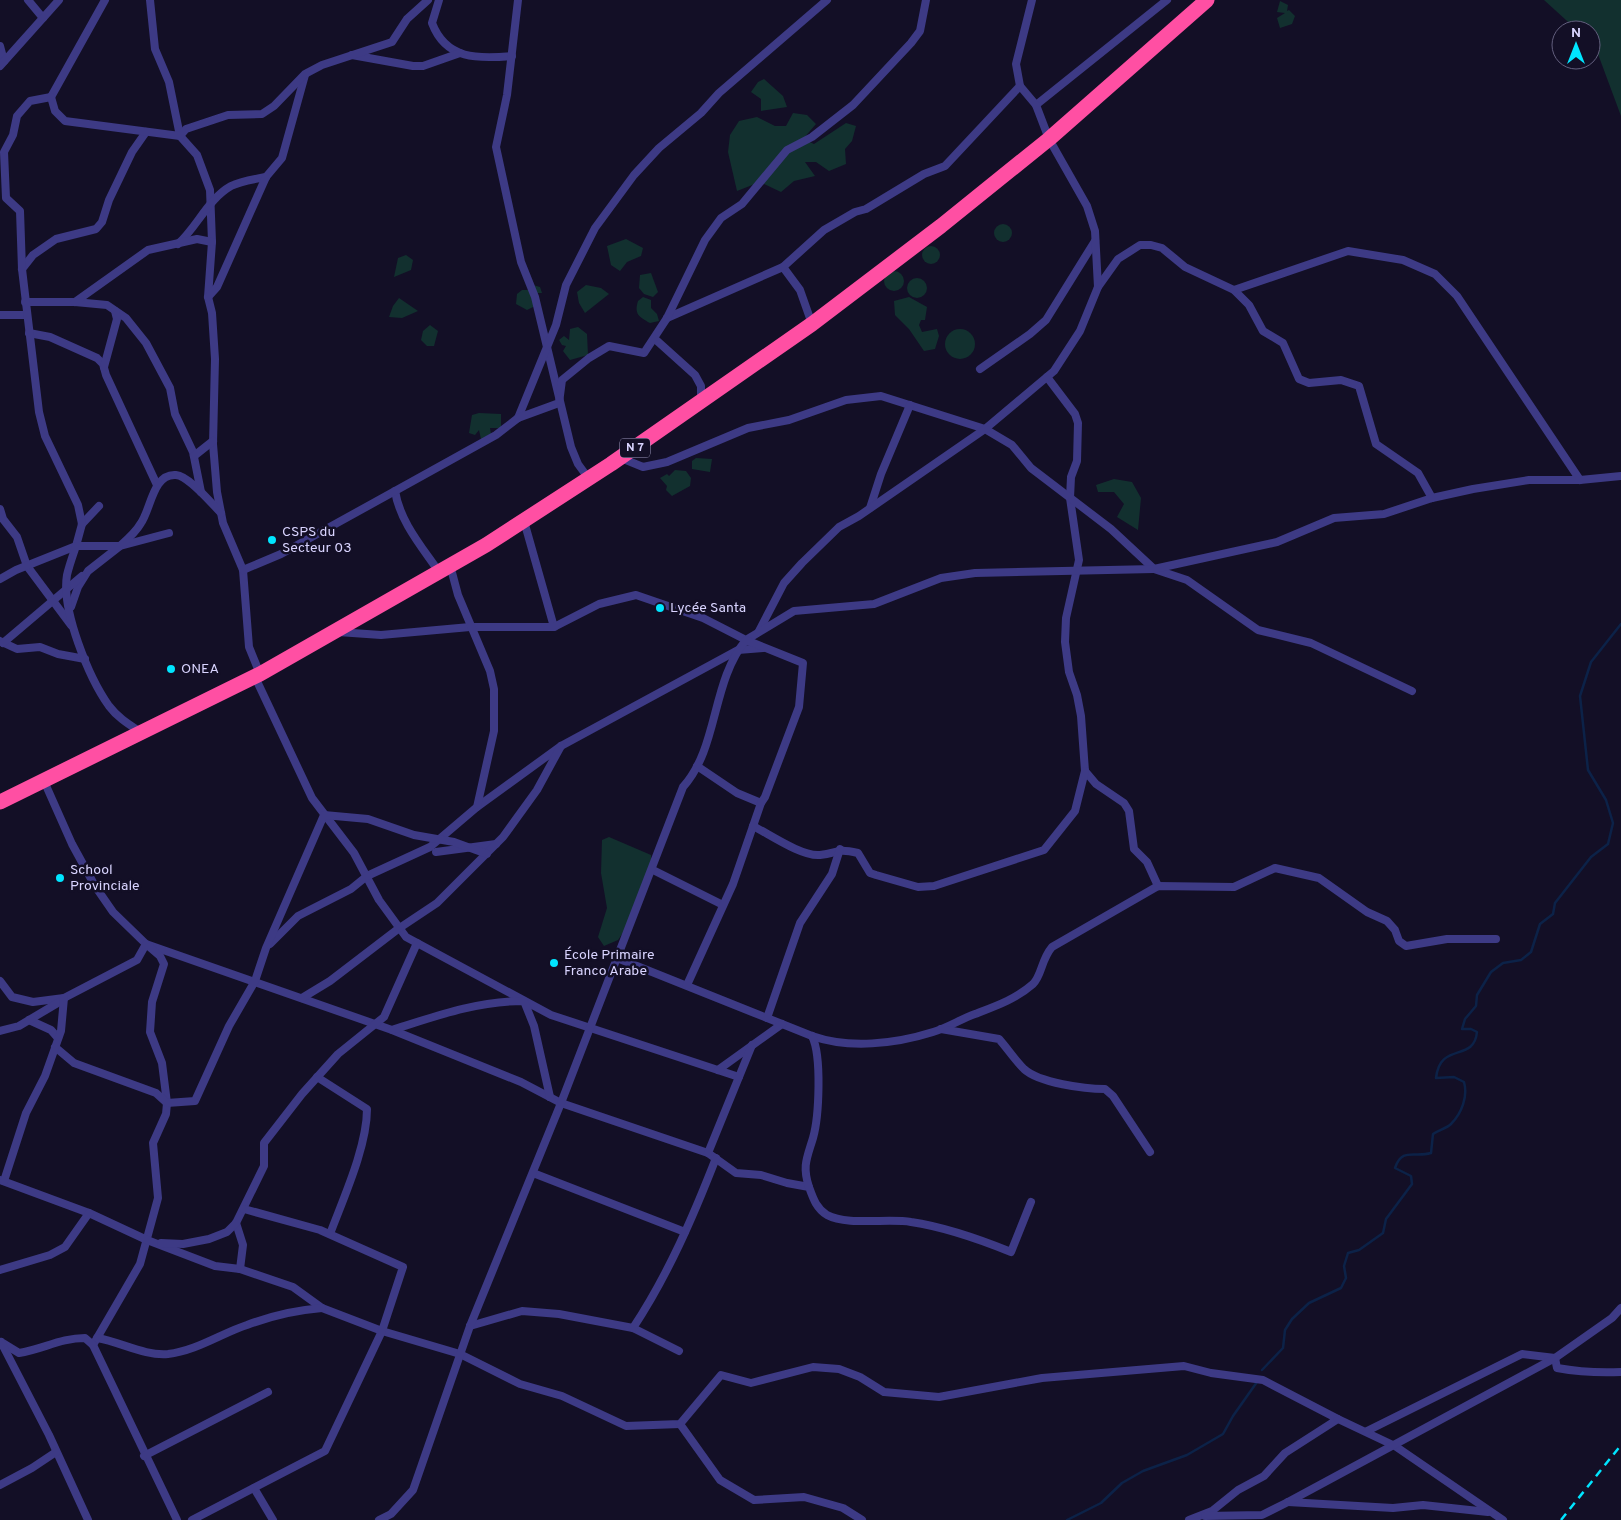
<svg xmlns="http://www.w3.org/2000/svg" width="1621" height="1520" font-family="Overpass,sans-serif">
	<style>
		.green { fill: #12302f }
		.lines { fill: none; stroke-linecap: round; stroke-linejoin: round }
		.stream { stroke: #0c2248; stroke-width: 2.5 }
		.street { stroke: #3d3a85; stroke-width: 8 }
		.highway { stroke: #ff4fa3; stroke-width: 15 }
		.rail { stroke: #00e5ff; stroke-width: 2.5; stroke-dasharray: 8 6; stroke-linecap: butt }
		.poi-dot { fill: #00e5ff; stroke: #130f26; stroke-width: 2 }
		.labels { text-anchor: middle; dominant-baseline: central; stroke-width: 5; stroke-linejoin: round; paint-order: stroke }
		.shield { fill: #130f26; stroke: #9e99be; stroke-width: 1 }
		.shield-label { font-size: 12px; font-weight: bold; fill: #d9d4ff }
		.poi-label { font-size: 14px; fill: #d9d4ff; stroke: #130f26; text-anchor: start }
	</style>
	<rect width="100%" height="100%" fill="#130f26"/>
	<g class="green">
		<polygon points="1544,0 1621,0 1621,116 1595,46 1591,43 1591,30 1577,30"/>
		<polygon points="1280,1 1288,5 1287,11 1289,10 1295,16 1292,24 1280,28 1277,18 1285,13 1277,12"/>
		<polygon points="764,79 783,96 787,107 761,111 761,99 751,92 758,82"/>
		<polygon points="793,113 807,115 816,124 803,139 814,144 846,123 856,126 852,141 845,149 846,164 829,171 816,162 805,162 815,176 794,181 781,192 760,182 737,191 728,152 730,135 739,121 757,117 775,126 786,126"/>
		<circle cx="1003" cy="233" r="9"/>
		<polygon points="626,239 643,248 641,256 627,262 620,271 611,265 607,246"/>
		<circle cx="931" cy="255" r="9"/>
		<polygon points="406,255 413,260 411,270 394,277 398,258"/>
		<circle cx="894" cy="281" r="10"/>
		<polygon points="651,273 658,292 653,297 644,294 639,288 640,275"/>
		<circle cx="917" cy="288" r="10"/>
		<polygon points="533,285 540,287 542,293 536,293 535,306 527,310 516,304 517,294 522,290 532,290"/>
		<polygon points="586,285 601,288 609,294 585,313 579,303 577,292"/>
		<path d="M643 297 651 300V308L657 314 659 321 650 323C639 317 634 314 638 301Z"/>
		<polygon points="909,297 927,307 925,320 921,320 919,325 922,332 937,329 939,336 935,349 924,351 909,329 895,315 894,301"/>
		<polygon points="399,298 418,311 402,318 389,317 393,306"/>
		<polygon points="430,325 438,331 434,346 427,346 421,340 423,331"/>
		<polygon points="578,327 587,334 588,355 570,360 563,351 566,346 562,345 559,340 564,336 569,340 570,329"/>
		<circle cx="960" cy="344" r="15"/>
		<polygon points="479,413 501,414 501,428 490,428 491,434 488,439 481,439 479,430 475,435 469,433 472,415"/>
		<polygon points="696,458 712,459 710,472 692,469 692,461"/>
		<polygon points="675,470 686,471 691,478 690,486 672,496 666,490 667,486 660,478 667,474 669,476"/>
		<polygon points="1114,479 1132,482 1141,498 1138,530 1117,517 1124,504 1114,492 1098,492 1096,485"/>
		<polygon points="609,837 651,855 651,864 628,925 618,940 604,946 598,937 607,908 601,873 602,840"/>
	</g>
	<g class="lines">
		<g class="stream">
			<path d="M1262 1370 1283 1348 1285 1330 1292 1319 1309 1303 1341 1288 1346 1278 1344 1266 1348 1253 1359 1250 1383 1233 1386 1219 1412 1184 1411 1176 1395 1168C1402 1147 1414 1158 1431 1153L1433 1134C1439 1130 1447 1128 1451 1124 1462 1113 1468 1096 1464 1082L1454 1077 1436 1078C1440 1041 1474 1063 1477 1032L1471 1029H1462L1465 1019 1476 1006 1477 995 1491 972 1503 963 1521 960 1531 952 1540 924 1553 914 1555 903 1591 857 1608 844 1613 823 1606 800 1588 770 1580 696 1591 662 1621 624"/>
			<polyline points="1067,1520 1101,1503 1122,1483 1143,1471 1187,1455 1223,1434 1233,1416 1257,1382"/>
		</g>
		<g class="street">
			<polyline points="28,0 43,18"/>
			<polyline points="150,0 155,49 169,82 180,136 197,155 210,190 212,242 208,297 212,313 215,359 213,444 217,492 223,523 243,570 249,647 260,674"/>
			<path d="M439 0 432 23C446 60 478 59 512 56"/>
			<polyline points="518,0 507,95 496,147 521,262 535,297 571,447 578,464 589,479"/>
			<polyline points="0,46 4,61"/>
			<polyline points="352,55 413,66 423,66 460,53"/>
			<polyline points="0,66 59,0"/>
			<polyline points="51,97 105,0"/>
			<polyline points="1036,105 1167,0"/>
			<path d="M178 244C197 227 208 199 231 186 241 181 255 179 266 177"/>
			<polyline points="783,267 800,290 812,324"/>
			<polyline points="22,269 33,255 56,239 96,229 102,222 109,200 132,152 146,132"/>
			<polyline points="1098,287 1118,259 1140,245 1151,245 1162,248 1185,267 1234,290 1249,305 1263,331 1283,343 1299,379 1309,383 1341,380 1359,386 1376,444 1418,473 1432,498"/>
			<polyline points="1234,290 1348,251 1403,260 1435,274 1457,296 1580,480"/>
			<polyline points="208,297 217,287 266,177 282,158 305,75"/>
			<polyline points="25,302 75,302 107,305 126,318 146,343 170,388 175,414 193,452 201,492"/>
			<polyline points="75,302 148,250 197,239 212,242"/>
			<polyline points="0,315 27,315"/>
			<polyline points="667,318 783,267 824,230 855,212 866,209 924,174 945,166 1020,86"/>
			<polyline points="29,333 50,337 97,358 103,364 106,375 157,485"/>
			<polyline points="655,339 695,375 701,386 701,403"/>
			<polyline points="104,367 117,319 115,311"/>
			<polyline points="980,369 1030,334 1046,320 1095,241"/>
			<polyline points="1047,377 1075,414 1078,423 1077,461 1071,477 1070,498 1079,560 1066,618 1065,642 1069,672 1077,695 1081,716 1085,771 1096,784 1124,803 1129,811 1134,849 1147,862 1158,886"/>
			<polyline points="518,418 556,325 566,285 595,228 634,175 659,148 701,113 719,93 827,0"/>
			<polyline points="194,456 213,441"/>
			<polyline points="621,458 643,467 667,462 748,428 789,420 846,400 881,396 985,429 1012,445 1031,468 1111,529 1154,569 1187,580 1258,630 1311,643 1412,691"/>
			<path d="M395 491C400 522 422 547 439 572"/>
			<polyline points="870,508 881,474 910,405"/>
			<polyline points="0,509 3,519 17,537 27,566 71,625"/>
			<polyline points="524,521 554,627"/>
			<polyline points="82,524 99,506"/>
			<polyline points="243,570 281,554 395,491 496,435 518,418 559,403 562,380 589,358 609,346 644,353 667,318 705,240 721,218 742,204 787,150 812,137 853,105 911,43 920,31 926,0"/>
			<polyline points="0,579 16,570 76,546 82,524 78,505 45,436 39,412 22,269 20,211 6,198 4,152 13,135 17,116 30,101 51,97 55,111 65,121 180,136 186,129 228,115 262,114 274,106 305,74 322,65 392,42 407,19 428,0"/>
			<polyline points="71,607 78,587 88,571 120,546 169,533"/>
			<polyline points="759,631 784,583 802,563 839,527 859,516 985,429 1054,371 1080,331 1098,287 1095,231 1087,206 1049,139 1036,105 1020,86 1016,64 1032,0"/>
			<polyline points="338,632 381,635 470,627 554,627 599,604 636,595 703,618 746,640 794,611 874,604 941,578 975,573 1154,569 1277,542 1334,518 1384,514 1432,498 1473,489 1529,480 1580,480 1621,476"/>
			<polyline points="0,641 17,649 40,647 58,654 85,659"/>
			<polyline points="3,643 82,576"/>
			<polyline points="255,677 312,798 354,853 379,900 406,937 551,1015 739,1077"/>
			<path d="M142 733C130 725 118 718 109 706 89 678 61 610 67 575 69 566 73 555 76 546H120C128 539 136 532 141 523 151 509 153 473 176 475 189 476 211 503 221 513"/>
			<polyline points="697,766 737,793 761,803"/>
			<path d="M44 781 72 844 95 886 113 912 146 944 392 1030 521 1082 561 1103 708 1153 736 1173 761 1175 787 1183 809 1187C813 1198 816 1208 827 1215 847 1226 889 1218 911 1222 945 1227 979 1239 1011 1252L1031 1202"/>
			<polyline points="477,807 561,746 738,650 763,648"/>
			<path d="M753 826C769 834 802 857 820 855 839 853 835 848 858 853L870 873 876 875 918 887 934 886 1044 850 1075 811 1085 771"/>
			<polyline points="436,852 496,844"/>
			<polyline points="653,870 723,905"/>
			<polyline points="270,944 298,916 351,889 367,876 430,847 477,807 494,731 494,689 490,671 458,595 450,565"/>
			<path d="M617 958 812 1036C849 1049 895 1044 933 1032 947 1028 961 1019 975 1014 996 1006 1016 999 1033 984 1042 975 1041 960 1052 947L1158 886 1234 887 1275 868 1319 878 1367 912 1387 921 1395 930 1399 941 1406 946 1447 939H1496"/>
			<polyline points="0,981 12,997 33,1002 64,998 137,960 146,944 160,956 164,964 152,1002 150,1032 162,1063 167,1103 166,1114 153,1143 158,1198 140,1264 93,1345"/>
			<polyline points="302,998 330,981 398,929 437,903 503,837 537,790 561,746"/>
			<polyline points="767,1018 800,923 832,874 840,849"/>
			<polyline points="29,1020 51,1030 58,1038"/>
			<path d="M941 1029 999 1039C1007 1048 1015 1060 1024 1069 1039 1083 1085 1089 1105 1089L1113 1096 1150 1152"/>
			<path d="M392 1030C436 1016 477 1001 524 1001L534 1026 550 1097"/>
			<polyline points="0,1031 19,1026 61,1001"/>
			<polyline points="55,1047 74,1063 156,1093 167,1103 195,1101 229,1026 255,981 266,948 324,815 368,819 414,835 454,842 487,854"/>
			<polyline points="718,1070 782,1024"/>
			<path d="M317 1077 367 1109C367 1147 343 1199 330 1234"/>
			<polyline points="708,1153 752,1045"/>
			<polyline points="533,1173 685,1232"/>
			<polyline points="0,1180 89,1213 147,1240 215,1266 240,1269 293,1287 322,1308 382,1331 460,1354 520,1384 562,1396 626,1426 680,1424 721,1375 751,1383 813,1367 839,1369 860,1377 884,1392 939,1397 1042,1378 1184,1366 1211,1373 1263,1380 1338,1419 1285,1453 1264,1476 1238,1490 1212,1511 1189,1520"/>
			<polyline points="4,1181 26,1113 45,1076 61,1031 64,998"/>
			<path d="M809 1187C802 1166 807 1158 813 1138 819 1117 822 1056 812 1036"/>
			<polyline points="236,1223 243,1245 240,1269"/>
			<polyline points="161,1243 183,1244 209,1239 227,1232 236,1223 264,1166 264,1143 302,1094 338,1054 384,1017 417,943"/>
			<polyline points="0,1270 50,1255 65,1247 89,1213"/>
			<polyline points="470,1326 522,1311 559,1314 633,1328 679,1351"/>
			<path d="M633 1328C668 1275 693 1217 716 1158"/>
			<path d="M97 1338C121 1342 144 1356 168 1354 196 1351 222 1333 247 1325 271 1316 297 1310 322 1308"/>
			<path d="M1 1342 19 1353C43 1349 61 1338 85 1338L93 1345 177 1520"/>
			<polyline points="1,1342 49,1435 88,1520"/>
			<polyline points="1338,1419 1395,1446 1503,1520"/>
			<polyline points="680,1424 720,1480 754,1500 804,1497 843,1508 862,1520"/>
			<path d="M1367 1431 1522 1354 1555 1358 1557 1368C1579 1372 1599 1373 1621 1372"/>
			<polyline points="144,1456 268,1392"/>
			<polyline points="0,1485 32,1468 56,1452"/>
			<polyline points="254,1488 273,1520"/>
			<polyline points="1288,1502 1393,1508 1423,1505 1488,1512"/>
			<polyline points="1205,1516 1262,1515 1288,1502 1555,1358 1612,1318 1621,1308"/>
			<polyline points="192,1520 325,1451 382,1331 403,1267 320,1230 244,1209"/>
			<path d="M379 1520 391 1514 413 1490 470 1326 561 1103 683 787C719 747 711 682 746 640L803 663 799 707 765 797 761 803 733 884 687 985"/>
		</g>
		<polyline class="highway" points="0,802 260,674 486,545 611,464 812,324 941,226 1049,139 1207,0"/>
		<polyline class="rail" points="1561,1520 1621,1445"/>
	</g>
	<g class="poi-dot">
		<circle cx="272" cy="540" r="5"/>
		<circle cx="660" cy="608" r="5"/>
		<circle cx="171" cy="669" r="5"/>
		<circle cx="60" cy="878" r="5"/>
		<circle cx="554" cy="963" r="5"/>
	</g>
	<g class="labels">
		<rect class="shield" x="620" y="438.5" width="30" height="19" rx="4"/>
		<g class="shield-label">
			<text x="635" y="448">N 7</text>
		</g>
		<g class="poi-label">
			<text x="282" y="532">CSPS du<tspan x="282" dy="16">Secteur 03</tspan></text>
			<text x="670" y="608">Lycée Santa</text>
			<text x="181" y="669">ONEA</text>
			<text x="70" y="870">School<tspan x="70" dy="16">Provinciale</tspan></text>
			<text x="564" y="955">École Primaire<tspan x="564" dy="16">Franco Arabe</tspan></text>
		</g>
	</g>
	<g transform="translate(1576 45)"><circle r="24" fill="#130f26" stroke="#625e7d"/>
	<path d="M0-4L9 19L0 12L-9 19Z" fill="#00e5ff"/>
	<text y="-8" font-size="14" font-weight="bold" text-anchor="middle" fill="#d9d4ff">N</text>
	</g>
</svg>
